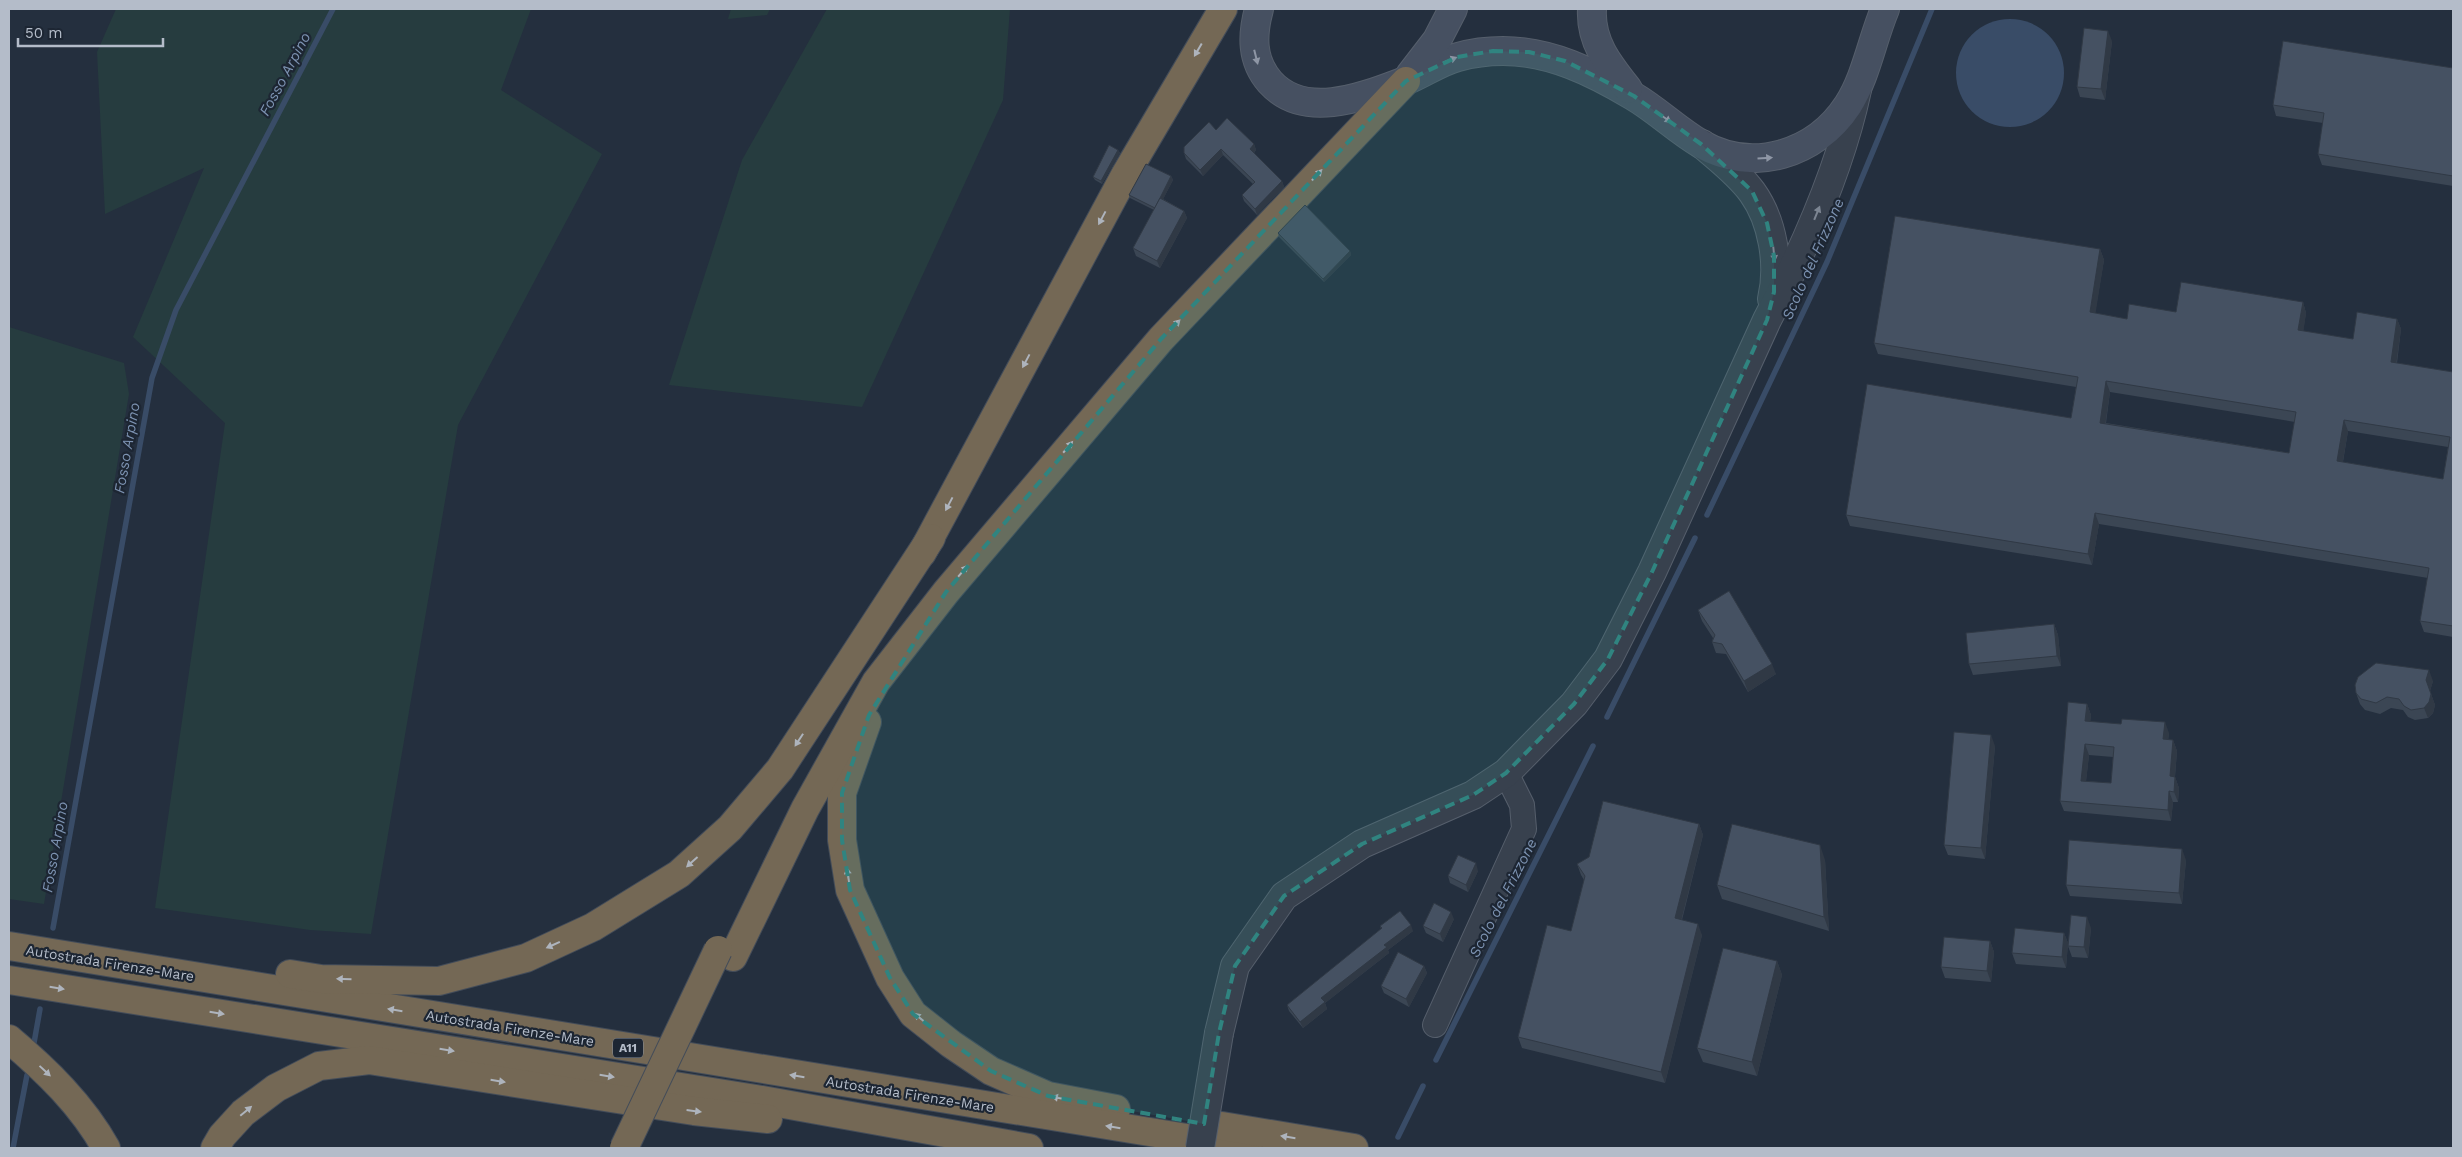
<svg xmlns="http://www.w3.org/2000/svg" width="2462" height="1157" font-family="'Work Sans',sans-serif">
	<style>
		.green { fill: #263c3f }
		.water { fill: #394c67 }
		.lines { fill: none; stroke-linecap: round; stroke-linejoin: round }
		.stream { stroke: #394c67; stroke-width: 5.5 }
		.minor-casing { stroke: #565f6c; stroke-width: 26 }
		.tertiary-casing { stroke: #565f6c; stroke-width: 30 }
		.secondary-casing { stroke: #565f6c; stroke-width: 30 }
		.motorway-casing { stroke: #434c59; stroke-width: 30 }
		.minor { stroke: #38414e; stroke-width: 24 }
		.tertiary { stroke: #38414e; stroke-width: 28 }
		.secondary { stroke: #465061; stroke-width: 28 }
		.motorway { stroke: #746855; stroke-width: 28 }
		.tertiary-bridge-casing { stroke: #565f6c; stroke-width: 30; stroke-linecap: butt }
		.motorway-bridge-casing { stroke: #434c59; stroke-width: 30; stroke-linecap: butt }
		.tertiary-bridge { stroke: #38414e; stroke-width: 28 }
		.motorway-bridge { stroke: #746855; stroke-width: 28 }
		.wall { fill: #3b4654; fill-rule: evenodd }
		.shaded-wall { fill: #303945 }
		.building { fill: #455162; stroke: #303945; fill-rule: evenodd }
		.oneway { fill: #aeb4bd }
		.oneway2 { fill: #8e96a5 }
		.oneway3 { fill: #7c8592 }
		.marked { fill: #308480; fill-opacity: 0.2; stroke: #308480; stroke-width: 4; stroke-dasharray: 10 6; stroke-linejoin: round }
		.labels { text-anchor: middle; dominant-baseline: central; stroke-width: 4.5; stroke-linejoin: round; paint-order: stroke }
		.shield { fill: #1d2633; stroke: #878f9c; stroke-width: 1 }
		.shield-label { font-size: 12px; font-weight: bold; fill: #b4bcc9 }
		.street-label { font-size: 14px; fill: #b4bcc9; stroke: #1d2633 }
		.water-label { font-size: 15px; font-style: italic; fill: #7c92b1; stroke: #1d2633 }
	</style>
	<rect width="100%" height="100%" fill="#242f3e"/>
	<g class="green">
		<polygon points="116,9 531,9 501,90 602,154 458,425 371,934 310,930 155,908 225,423 133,337 204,168 105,214 97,52"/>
		<polygon points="731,9 770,9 767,15 728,19"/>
		<polygon points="827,9 1010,9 1003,100 862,407 669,385 742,160"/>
		<polygon points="9,327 124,363 129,394 44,904 9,899"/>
	</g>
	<circle class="water" cx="2010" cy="73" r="54"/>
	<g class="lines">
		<g class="stream">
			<polyline points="1707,515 1827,262 1932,9"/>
			<polyline points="1607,717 1695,538"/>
			<polyline points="53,928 152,378 176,310 333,9"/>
			<polyline points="34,1043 40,1009"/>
			<polyline points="1436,1060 1593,746"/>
			<polyline points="1398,1137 1423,1086"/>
			<polyline points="13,1148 27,1075"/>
		</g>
		<defs>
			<polyline id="minor" points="1435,1025 1524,829 1522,805 1506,773"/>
			<g id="tertiary">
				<path d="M1702 144C1719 159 1738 173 1752 192 1773 221 1780 265 1772 299"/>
				<path d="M1219 1033 1235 966 1284 896 1362 844 1473 795 1506 773 1574 704 1608 659 1652 572 1767 320C1805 248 1840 170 1857 90"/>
			</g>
			<g id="secondary">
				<path d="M1259 9C1252 35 1251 60 1270 82 1305 121 1365 96 1405 81 1423 74 1439 62 1458 57 1472 53 1488 51 1503 51 1550 51 1593 72 1633 96 1657 110 1677 130 1701 144 1753 174 1816 154 1848 105 1866 77 1872 40 1885 9"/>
				<path d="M1592 9C1590 42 1609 65 1628 89"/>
				<polyline points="1410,75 1437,40 1453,9"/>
			</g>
			<g id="motorway">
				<polyline points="922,553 1125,175 1223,9"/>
				<polyline points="867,722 842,793 842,840 850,890 890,978 913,1014 951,1044 991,1071 1048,1096 1116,1109"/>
				<polyline points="9,946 1248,1148"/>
				<polyline points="733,957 805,809 876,682 946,592 1161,339 1406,81"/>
				<polyline points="290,974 321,979 439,981 526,958 593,927 679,874 730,828 780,769 931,538"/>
				<polyline points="9,980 756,1099 1029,1148"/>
				<path d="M9 1039C47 1071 82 1105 106 1148"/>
				<polyline points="1222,1126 1354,1148"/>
				<polyline points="215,1148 222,1136 243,1113 276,1088 319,1066 369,1060 694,1111 768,1119"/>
			</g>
		</defs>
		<use href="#minor" class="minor-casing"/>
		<use href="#tertiary" class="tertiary-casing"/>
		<use href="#secondary" class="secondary-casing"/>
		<use href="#motorway" class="motorway-casing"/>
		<use href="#minor" class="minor"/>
		<use href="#tertiary" class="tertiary"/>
		<use href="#secondary" class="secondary"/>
		<use href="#motorway" class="motorway"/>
		<defs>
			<polyline id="tertiary-bridge" points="1200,1148 1219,1033"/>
			<polyline id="motorway-bridge" points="624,1148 718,950"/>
		</defs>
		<use href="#tertiary-bridge" class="tertiary-bridge-casing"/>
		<use href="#motorway-bridge" class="motorway-bridge-casing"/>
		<use href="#tertiary-bridge" class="tertiary-bridge"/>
		<use href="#motorway-bridge" class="motorway-bridge"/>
	</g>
	<g class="wall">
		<polygon points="2132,9 2151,9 2150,10"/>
		<polygon points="2112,41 2105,100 2080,97 2077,87"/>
		<polygon points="2453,68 2453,186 2322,165 2318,154 2323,123 2276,116 2273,105"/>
		<polygon points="1216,130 1254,144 1256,150 1254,153 1282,181 1284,187 1257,215 1244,201 1242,195 1253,184 1223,155 1203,176 1186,159 1184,153"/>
		<polygon points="1118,150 1120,153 1102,184 1095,180 1093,177"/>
		<polygon points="1171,176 1173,180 1163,199 1184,211 1187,218 1160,268 1136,256 1133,248 1154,210 1130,198 1129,195"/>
		<polygon points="1278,233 1350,251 1351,255 1324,282 1279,237"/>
		<path d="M2100 249 2104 260 2095 313 2127 319 2176 312 2303 302 2306 313 2303 331 2353 339 2397 319 2401 329 2397 363 2453 372V637L2424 632 2420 621 2428 578 2099 524 2092 565 1850 526 1846 515 2071 418 2076 387 1878 354 1874 343ZM2110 392 2295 422 2289 453 2106 423ZM2348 431 2448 447 2443 479 2343 462Z"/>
		<polygon points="1698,610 1776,674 1748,692 1726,654 1716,653 1712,642 1713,638 1702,621"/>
		<polygon points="2054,624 2058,635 2061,666 1973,675 1969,664"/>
		<polygon points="2433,681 2430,691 2435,705 2433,713 2428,718 2415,720 2408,717 2403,710 2391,708 2380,714 2365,710 2360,704 2356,693"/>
		<path d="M2087 704 2091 715 2090 722 2169 733 2168 740H2173L2177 751 2175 777 2179 788 2178 802H2173L2171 821 2064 811 2060 801ZM2089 755 2113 757 2111 783 2086 781Z"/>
		<polygon points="1995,746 1985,859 1948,855 1944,845"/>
		<polygon points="1699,824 1703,835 1682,920 1702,935 1665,1083 1522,1048 1518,1037 1571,931 1584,880 1581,875 1577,864"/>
		<polygon points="1825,860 1829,931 1722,899 1717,885"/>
		<polygon points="2186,860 2182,904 2070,896 2066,885"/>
		<polygon points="1478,871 1468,892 1450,883 1448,876"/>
		<polygon points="1454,919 1443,942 1426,933 1423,926"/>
		<polygon points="1380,926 1413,931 1388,950 1389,953 1325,1003 1327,1009 1303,1028 1289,1011 1287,1005 1381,929"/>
		<polygon points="2091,928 2088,958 2072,957 2068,946"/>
		<polygon points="2064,933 2068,943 2066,968 2016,964 2012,953"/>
		<polygon points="1990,941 1994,952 1991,982 1945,978 1941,967"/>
		<polygon points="1777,961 1782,975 1757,1076 1703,1062 1697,1048"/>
		<polygon points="1424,966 1427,973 1409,1007 1384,993 1381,986"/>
	</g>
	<g class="shaded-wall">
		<polygon points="2108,31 2112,41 2105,100 2101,89"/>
		<polygon points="1254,144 1256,150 1252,155 1250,149"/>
		<polygon points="1221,149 1223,155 1203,176 1200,170"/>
		<polygon points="1118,150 1120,153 1102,184 1101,181"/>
		<polygon points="1171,176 1173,180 1157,211 1155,208"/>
		<polygon points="1282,181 1284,187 1257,215 1255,209"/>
		<polygon points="1184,211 1187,218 1160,268 1157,261"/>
		<polygon points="2100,249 2104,260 2094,323 2090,312"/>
		<polygon points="1350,251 1351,255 1324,282 1323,279"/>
		<polygon points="2303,302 2306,313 2302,341 2298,330"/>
		<polygon points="2397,319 2401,329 2395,373 2391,362"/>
		<polygon points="2106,381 2110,392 2104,433 2100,423"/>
		<polygon points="2344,420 2348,431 2341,472 2337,461"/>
		<polygon points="2095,513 2099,524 2092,565 2088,554"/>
		<polygon points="2054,624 2058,635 2061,666 2057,656"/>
		<polygon points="1772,664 1776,674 1748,692 1744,681"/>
		<polygon points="2429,670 2433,681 2430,691 2426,680"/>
		<polygon points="2431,694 2435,705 2433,713 2428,718 2424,708"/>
		<polygon points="2087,704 2091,715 2089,732 2085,721"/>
		<polygon points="2165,722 2169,733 2167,750 2163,739"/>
		<polygon points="1991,735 1995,746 1985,859 1981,848"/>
		<polygon points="2173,740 2177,751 2174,787 2170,776"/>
		<polygon points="2085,744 2089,755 2085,791 2081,781"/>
		<polygon points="2175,777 2179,788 2178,802 2174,792"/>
		<polygon points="2169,791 2173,802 2171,821 2168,810"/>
		<polygon points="1699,824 1703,835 1679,929 1675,918"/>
		<polygon points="1820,845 1825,860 1829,931 1824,917"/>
		<polygon points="2182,849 2186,860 2182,904 2179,893"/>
		<polygon points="1476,863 1478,871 1468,892 1466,885"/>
		<polygon points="1451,912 1454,919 1443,942 1440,934"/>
		<polygon points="2087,917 2091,928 2088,958 2084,947"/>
		<polygon points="1698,924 1702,935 1665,1083 1661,1072"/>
		<polygon points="1411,925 1413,931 1388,950 1389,953 1325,1003 1327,1009 1303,1028 1300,1022 1321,998 1384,945"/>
		<polygon points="2064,933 2068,943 2066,968 2062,957"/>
		<polygon points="1990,941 1994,952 1991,982 1987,971"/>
		<polygon points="1777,961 1782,975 1757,1076 1752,1062"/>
		<polygon points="1424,966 1427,973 1409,1007 1406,999"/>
	</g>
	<g class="building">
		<polygon points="2084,28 2108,31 2101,89 2077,87"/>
		<polygon points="2283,41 2453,68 2453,176 2318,154 2324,113 2273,105"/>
		<polygon points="1227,118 1254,144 1250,149 1282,181 1255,209 1242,195 1255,182 1221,149 1200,170 1184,153 1184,147 1209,122 1216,130"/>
		<polygon points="1109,145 1118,150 1101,181 1093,177"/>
		<polygon points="1146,164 1171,176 1155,208 1129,195"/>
		<polygon points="1160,198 1184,211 1157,261 1133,248"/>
		<polygon points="1305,205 1350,251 1323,279 1278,233"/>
		<path d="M1895 216 2100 249 2090 312 2127 319 2129 304 2176 312 2181 282 2303 302 2298 330 2353 339 2357 312 2397 319 2391 362 2453 372V626L2420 621 2429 568 2095 513 2088 554 1846 515 1867 384 2071 418 2078 377 1874 343ZM2106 381 2296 412 2289 453 2100 423ZM2344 420 2450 437 2443 479 2337 461Z"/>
		<polygon points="1729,591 1772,664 1744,681 1722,644 1712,642 1715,635 1698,610"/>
		<polygon points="2054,624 2057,656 1969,664 1966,633"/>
		<polygon points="2376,663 2429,670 2426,680 2431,694 2429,702 2424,708 2411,710 2404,706 2399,699 2387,697 2376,703 2361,699 2356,693 2355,685 2358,677"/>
		<path d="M2068 702 2087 704 2085 721 2121 724 2122 719 2165 722 2163 739 2173 740 2170 776 2175 777 2174 792 2169 791 2168 810 2060 801ZM2085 744 2114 747 2111 783 2081 781Z"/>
		<polygon points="1954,732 1991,735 1981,848 1944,845"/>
		<polygon points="1603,801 1699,824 1675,918 1698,924 1661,1072 1518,1037 1547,925 1571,931 1585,876 1577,864 1589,857"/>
		<polygon points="1732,824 1820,845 1824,917 1717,885"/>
		<polygon points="2069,840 2182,849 2179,893 2066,885"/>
		<polygon points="1458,855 1476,863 1466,885 1448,876"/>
		<polygon points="1434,903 1451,912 1440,934 1423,926"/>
		<polygon points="1400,911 1411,925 1384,945 1387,947 1321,998 1325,1002 1300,1022 1287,1005 1382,928 1380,926"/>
		<polygon points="2071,915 2087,917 2084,947 2068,946"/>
		<polygon points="2015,928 2064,933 2062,957 2012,953"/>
		<polygon points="1944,937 1990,941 1987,971 1941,967"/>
		<polygon points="1723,948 1777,961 1752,1062 1697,1048"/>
		<polygon points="1398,952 1424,966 1406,999 1381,986"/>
	</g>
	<defs><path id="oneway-solid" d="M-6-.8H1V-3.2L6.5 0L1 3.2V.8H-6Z" transform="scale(1.25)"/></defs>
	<g class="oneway">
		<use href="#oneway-solid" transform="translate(1198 50) rotate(120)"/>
		<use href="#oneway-solid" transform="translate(1317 175) rotate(-47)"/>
		<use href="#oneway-solid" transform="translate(1102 218) rotate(118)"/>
		<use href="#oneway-solid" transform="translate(1175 325) rotate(-46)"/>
		<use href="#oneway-solid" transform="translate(1026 361) rotate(118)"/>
		<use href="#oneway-solid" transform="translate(1068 447) rotate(-50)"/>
		<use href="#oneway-solid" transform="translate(949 504) rotate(118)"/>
		<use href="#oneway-solid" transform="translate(963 571) rotate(-50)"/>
		<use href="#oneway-solid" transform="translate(799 740) rotate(123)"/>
		<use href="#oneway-solid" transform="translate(692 862) rotate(138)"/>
		<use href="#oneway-solid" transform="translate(848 875) rotate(-99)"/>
		<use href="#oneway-solid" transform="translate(553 945) rotate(156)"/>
		<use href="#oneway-solid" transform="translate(344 979) rotate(-179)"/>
		<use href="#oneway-solid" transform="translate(57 988) rotate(9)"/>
		<use href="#oneway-solid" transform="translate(395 1010) rotate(-171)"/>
		<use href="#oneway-solid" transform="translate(217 1013) rotate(9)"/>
		<use href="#oneway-solid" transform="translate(920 1018) rotate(-140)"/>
		<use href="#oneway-solid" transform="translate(447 1050) rotate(9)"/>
		<use href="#oneway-solid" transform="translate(45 1071) rotate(43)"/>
		<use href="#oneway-solid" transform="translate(607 1076) rotate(9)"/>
		<use href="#oneway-solid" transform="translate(797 1076) rotate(-171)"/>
		<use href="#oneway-solid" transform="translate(498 1081) rotate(9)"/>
		<use href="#oneway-solid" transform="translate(1059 1098) rotate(-169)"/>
		<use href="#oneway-solid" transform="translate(246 1111) rotate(-40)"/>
		<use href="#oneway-solid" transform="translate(694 1111) rotate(7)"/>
		<use href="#oneway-solid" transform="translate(1113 1127) rotate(-171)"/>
		<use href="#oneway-solid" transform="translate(1288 1137) rotate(-171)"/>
	</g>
	<g class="oneway2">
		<use href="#oneway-solid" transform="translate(1256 57) rotate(76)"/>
		<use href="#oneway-solid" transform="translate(1450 60) rotate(-21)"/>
		<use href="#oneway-solid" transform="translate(1665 118) rotate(35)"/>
		<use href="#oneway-solid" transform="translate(1765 158) rotate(-4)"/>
	</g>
	<g class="oneway3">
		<use href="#oneway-solid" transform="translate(1817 213) rotate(-68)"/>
		<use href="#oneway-solid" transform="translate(1774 254) rotate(84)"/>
	</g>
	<path class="marked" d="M1493 51 1529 52 1565 61 1634 96 1701 144 1752 191 1767 223 1774 256V292L1767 320 1652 572 1608 659 1574 704 1506 773 1473 795 1362 844 1284 896 1235 966 1219 1033 1204 1124 1048 1096 991 1071 913 1014 890 978 850 890 842 840V793L869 715 946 592 1161 339 1406 81 1457 57Z"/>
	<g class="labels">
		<rect class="shield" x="613" y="1038.5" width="30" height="19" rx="4"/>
		<g class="shield-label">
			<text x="628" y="1048">A11</text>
		</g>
		<g class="street-label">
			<text transform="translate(110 963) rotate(9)">Autostrada Firenze-Mare</text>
			<text transform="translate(510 1028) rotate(9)">Autostrada Firenze-Mare</text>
			<text transform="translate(910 1094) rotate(9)">Autostrada Firenze-Mare</text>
		</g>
		<g class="water-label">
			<text transform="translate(285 74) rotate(-62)">Fosso Arpino</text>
			<text transform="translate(1813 259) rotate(-66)">Scolo del Frizzone</text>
			<text transform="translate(127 448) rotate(-80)">Fosso Arpino</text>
			<text transform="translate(55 847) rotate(-80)">Fosso Arpino</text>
			<text transform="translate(1503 898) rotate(-63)">Scolo del Frizzone</text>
		</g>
	</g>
	<rect width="2462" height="1157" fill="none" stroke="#b4bcc9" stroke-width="20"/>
	<path d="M18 38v8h145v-8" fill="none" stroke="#b4bcc9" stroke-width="2.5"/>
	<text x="25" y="38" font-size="15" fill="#b4bcc9" stroke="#1d2633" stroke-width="4" paint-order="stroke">50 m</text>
</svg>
